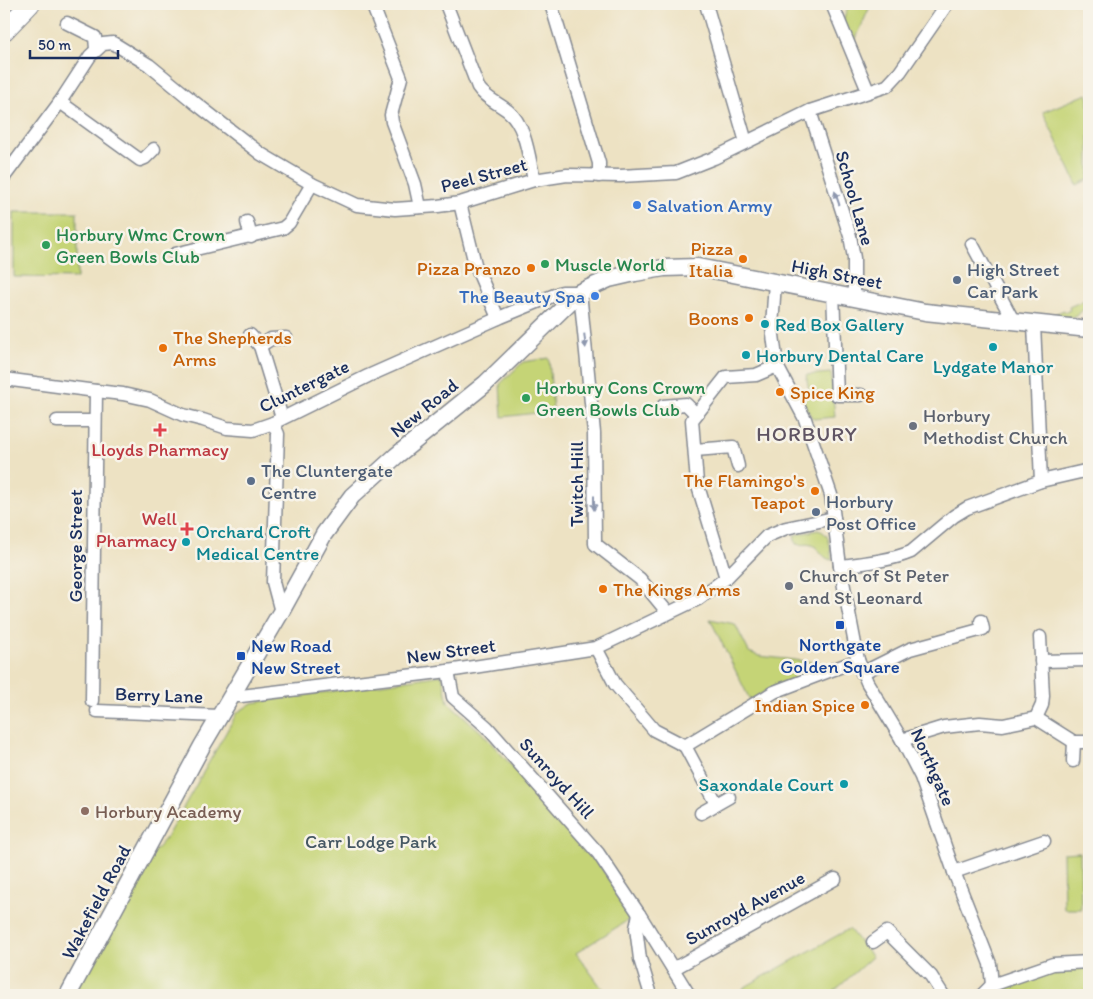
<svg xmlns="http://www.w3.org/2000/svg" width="1093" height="999" font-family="Itim,sans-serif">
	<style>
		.green { fill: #c5d476; stroke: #70826a }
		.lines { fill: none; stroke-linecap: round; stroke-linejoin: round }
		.minor-casing { stroke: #848890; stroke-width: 15 }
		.major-casing { stroke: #848890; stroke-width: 19 }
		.highway-casing { stroke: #848890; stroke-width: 21 }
		.minor { stroke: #fff; stroke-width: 12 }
		.major { stroke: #fff; stroke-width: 16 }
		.highway { stroke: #fff; stroke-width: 19 }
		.oneway { fill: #8d97ae }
		.shop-dot { fill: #3f7fe0; stroke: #f7f3e8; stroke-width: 2 }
		.leisure-dot { fill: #2e9e5b; stroke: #f7f3e8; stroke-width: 2 }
		.food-dot { fill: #e8710a; stroke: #f7f3e8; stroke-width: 2 }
		.service-dot { fill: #5c6f8a; stroke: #f7f3e8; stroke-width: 2 }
		.culture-dot { fill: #0f9aa8; stroke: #f7f3e8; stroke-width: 2 }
		.worship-dot { fill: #6b7280; stroke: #f7f3e8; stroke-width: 2 }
		.health-dot { fill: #e0444e; stroke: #f7f3e8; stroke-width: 2 }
		.transit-dot { fill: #1a4fb4; stroke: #f7f3e8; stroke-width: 2 }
		.education-dot { fill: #8d6e63; stroke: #f7f3e8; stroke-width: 2 }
		.labels { text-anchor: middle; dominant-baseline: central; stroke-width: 5; stroke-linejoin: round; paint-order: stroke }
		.street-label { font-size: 19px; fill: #1b2f5e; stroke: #f7f3e8 }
		.shop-label { font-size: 19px; fill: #366cbe; stroke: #f7f3e8; text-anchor: start }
		.leisure-label { font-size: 19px; fill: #27864d; stroke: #f7f3e8; text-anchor: start }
		.food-label { font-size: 19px; fill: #c56008; stroke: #f7f3e8; text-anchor: end }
		.service-label { font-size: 19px; fill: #4e5e75; stroke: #f7f3e8; text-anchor: start }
		.culture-label { font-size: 19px; fill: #0d838f; stroke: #f7f3e8; text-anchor: start }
		.worship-label { font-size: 19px; fill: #5b616d; stroke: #f7f3e8; text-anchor: start }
		.health-label { font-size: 19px; fill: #be3a42; stroke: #f7f3e8 }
		.transit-label { font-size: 19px; fill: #164399; stroke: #f7f3e8 }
		.education-label { font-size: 19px; fill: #785e54; stroke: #f7f3e8; text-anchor: start }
		.park-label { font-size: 19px; fill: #465864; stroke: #f7f3e8 }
		.quarter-label { font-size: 21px; letter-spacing: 1px; fill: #5f5463; stroke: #f7f3e8 }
	</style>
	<rect width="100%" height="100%" fill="#f7f3e8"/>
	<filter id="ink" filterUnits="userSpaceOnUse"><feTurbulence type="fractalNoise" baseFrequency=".02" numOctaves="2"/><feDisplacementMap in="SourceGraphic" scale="10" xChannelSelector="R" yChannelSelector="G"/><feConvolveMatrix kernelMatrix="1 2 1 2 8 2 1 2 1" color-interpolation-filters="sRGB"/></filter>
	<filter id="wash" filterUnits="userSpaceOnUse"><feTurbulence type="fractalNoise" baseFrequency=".0096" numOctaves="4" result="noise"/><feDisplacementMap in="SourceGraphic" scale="20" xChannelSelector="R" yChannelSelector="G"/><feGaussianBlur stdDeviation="1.12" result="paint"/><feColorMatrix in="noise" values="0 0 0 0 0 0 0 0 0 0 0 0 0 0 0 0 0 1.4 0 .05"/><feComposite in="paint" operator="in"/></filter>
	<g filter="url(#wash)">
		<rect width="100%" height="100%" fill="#ede2c3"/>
		<g class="green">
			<polygon points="849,4 871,4 851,50 841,26"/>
			<polygon points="1087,94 1089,99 1089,179 1077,185 1043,112"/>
			<polygon points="14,212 77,212 77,278 14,277"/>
			<polygon points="1087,299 1089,303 1076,317 1056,317 1055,314 1064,310 1066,312 1070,310 1069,307"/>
			<polygon points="549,358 553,411 502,417 500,384 523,362"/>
			<polygon points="831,373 835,417 813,419 798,396 809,390 806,375"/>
			<path d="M818 530C831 533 830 548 832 560 822 559 821 549 812 545 806 543 801 546 796 544L794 535Z"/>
			<polygon points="710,619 735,624 749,652 759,656 821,663 824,666 773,687 750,700"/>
			<polygon points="442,675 448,702 481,732 594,856 633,917 576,953 607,995 68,995 132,877 166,838 237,713 252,703"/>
			<polygon points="1080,852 1081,909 1064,909 1063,853"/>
			<polygon points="849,929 872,957 830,995 747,995 743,988"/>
			<polygon points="1089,962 1089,995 998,995 992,985 1053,964"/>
		</g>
	</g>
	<g filter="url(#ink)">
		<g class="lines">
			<defs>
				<g id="minor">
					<polyline points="370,4 374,9 401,78 391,115 392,122 415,184 420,207"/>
					<path d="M446 4 478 87C485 98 498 103 508 111 526 125 529 159 534 180"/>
					<polyline points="551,4 599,163 599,176"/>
					<polyline points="706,4 746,142"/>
					<polyline points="832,4 868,91"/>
					<polyline points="67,23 95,37 96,49"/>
					<polyline points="60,102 140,160 145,158 154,149"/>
					<polyline points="810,111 850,236 854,258 854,297"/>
					<polyline points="4,177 60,102 90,56 103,44 113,43 149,65 194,102 261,154 312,184 357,205 395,209 438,206 460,203 534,180 567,175 620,176 676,173 714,158 810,111 887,86 900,72 947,4"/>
					<polyline points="460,203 475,264 498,318"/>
					<polyline points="247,222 251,237"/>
					<polyline points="972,244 1014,322"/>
					<polyline points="175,254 283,228 289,223 312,184"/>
					<polyline points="775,282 772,327 777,366 805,419 831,495 840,566 858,660 867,682 902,740 921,777 954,872 990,964 992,985"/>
					<polyline points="833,293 837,395 861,395"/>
					<polyline points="1034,324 1041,481"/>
					<polyline points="250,335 260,346"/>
					<polyline points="4,379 96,391 123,394 150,400 183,415 203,420 227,428 253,430 273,423 368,376 501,317 562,292 580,292 594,433 595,544 640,579 668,613"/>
					<polyline points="663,406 686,404 696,414"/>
					<polyline points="282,418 260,346 271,339 286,338"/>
					<polyline points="57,421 95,421"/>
					<polyline points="273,423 278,434 273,582 281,612"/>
					<polyline points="695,450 733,447 738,466"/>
					<path d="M840 566C864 563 889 561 911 552L954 516 967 508 1041 481 1089 470"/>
					<polyline points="726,578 697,483 692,420 726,377 756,375 777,366"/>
					<polyline points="596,648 615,684 654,730 685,746 774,692 858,660"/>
					<polyline points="1041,661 1089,660"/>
					<polyline points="448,671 453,697 487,727 598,853 639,914 689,995"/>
					<polyline points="862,673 910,649 983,629 981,621"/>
					<polyline points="231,696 241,696 448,671 596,648 698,599 726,578 767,536 786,528 834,518"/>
					<polyline points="92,701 96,391"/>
					<polyline points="97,711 219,716"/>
					<polyline points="1036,718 1042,705 1043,696 1040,637"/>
					<polyline points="1036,718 1074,742 1089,742"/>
					<polyline points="902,740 944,727 980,723 1003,725 1036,718"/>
					<polyline points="685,746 716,804"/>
					<polyline points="1073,761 1074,742"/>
					<polyline points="701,813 729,797"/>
					<polyline points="954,872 1044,841"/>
					<polyline points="639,914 636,928 640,959 651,995"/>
					<polyline points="873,942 887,932 931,976 943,995"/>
					<polyline points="673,969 835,879"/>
					<polyline points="982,995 992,985 1053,964 1089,962"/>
				</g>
				<polyline id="major" points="68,995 202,746 281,612 324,534 352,496 396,456 485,384 580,292 609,279 635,273 664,268 698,267 925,312 1089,329"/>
				<polyline id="highway" points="4,31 30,4"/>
			</defs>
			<use href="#minor" class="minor-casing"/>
			<use href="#major" class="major-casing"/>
			<use href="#highway" class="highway-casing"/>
			<use href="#minor" class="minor"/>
			<use href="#major" class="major"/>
			<use href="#highway" class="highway"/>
		</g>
		<defs><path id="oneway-solid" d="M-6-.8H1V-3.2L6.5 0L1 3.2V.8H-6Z" transform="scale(1.25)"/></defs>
		<g class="oneway">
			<use href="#oneway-solid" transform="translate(837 198) rotate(-109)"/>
			<use href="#oneway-solid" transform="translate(585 341) rotate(84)"/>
			<use href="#oneway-solid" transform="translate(594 503) rotate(90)"/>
		</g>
	</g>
	<g class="shop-dot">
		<circle cx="637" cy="205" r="5"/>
		<circle cx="595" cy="296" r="5"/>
	</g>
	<g class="leisure-dot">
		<circle cx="46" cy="245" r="5"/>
		<circle cx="545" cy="264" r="5"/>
		<circle cx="526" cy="398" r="5"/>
	</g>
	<g class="food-dot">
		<circle cx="743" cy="259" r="5"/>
		<circle cx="531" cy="268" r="5"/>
		<circle cx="749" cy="318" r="5"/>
		<circle cx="163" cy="348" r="5"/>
		<circle cx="780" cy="392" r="5"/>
		<circle cx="815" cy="491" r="5"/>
		<circle cx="603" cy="589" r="5"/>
		<circle cx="865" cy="705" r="5"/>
	</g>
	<g class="service-dot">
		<circle cx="957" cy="280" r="5"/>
		<circle cx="251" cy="481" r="5"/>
		<circle cx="816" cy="512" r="5"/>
	</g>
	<g class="culture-dot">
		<circle cx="765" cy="324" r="5"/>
		<circle cx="993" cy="347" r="5"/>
		<circle cx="746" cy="355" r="5"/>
		<circle cx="186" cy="542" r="5"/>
		<circle cx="844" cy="784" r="5"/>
	</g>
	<g class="worship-dot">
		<circle cx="913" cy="426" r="5"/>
		<circle cx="789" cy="586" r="5"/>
	</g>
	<g class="health-dot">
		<path d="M157.5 422.5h5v5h5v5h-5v5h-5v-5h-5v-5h5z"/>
		<path d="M184.5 521.5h5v5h5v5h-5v5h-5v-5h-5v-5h5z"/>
	</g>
	<g class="transit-dot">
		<rect x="835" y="620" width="10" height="10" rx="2.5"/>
		<rect x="236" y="651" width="10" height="10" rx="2.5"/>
	</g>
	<circle class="education-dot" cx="85" cy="811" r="5"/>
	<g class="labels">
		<g class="street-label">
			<text transform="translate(484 175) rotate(-15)">Peel Street</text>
			<text transform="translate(855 198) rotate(74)">School Lane</text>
			<text transform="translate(837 274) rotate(11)">High Street</text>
			<text transform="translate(304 386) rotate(-26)">Cluntergate</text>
			<text transform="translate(424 408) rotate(-39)">New Road</text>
			<text transform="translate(576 484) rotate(-90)">Twitch Hill</text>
			<text transform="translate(75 546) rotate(-90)">George Street</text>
			<text transform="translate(451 651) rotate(-8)">New Street</text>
			<text transform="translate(159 695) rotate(2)">Berry Lane</text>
			<text transform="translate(933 767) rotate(66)">Northgate</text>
			<text transform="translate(557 778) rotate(48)">Sunroyd Hill</text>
			<text transform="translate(96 902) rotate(-62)">Wakefield Road</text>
			<text transform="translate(745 908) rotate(-29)">Sunroyd Avenue</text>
		</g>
		<g class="shop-label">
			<text x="647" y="205">Salvation Army</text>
			<text x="585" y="296" text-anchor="end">The Beauty Spa</text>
		</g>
		<g class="leisure-label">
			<text x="56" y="234">Horbury Wmc Crown<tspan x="56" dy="22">Green Bowls Club</tspan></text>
			<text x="555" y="264">Muscle World</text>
			<text x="536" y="387">Horbury Cons Crown<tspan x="536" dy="22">Green Bowls Club</tspan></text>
		</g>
		<g class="food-label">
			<text x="733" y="248">Pizza<tspan x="733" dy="22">Italia</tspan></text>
			<text x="521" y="268">Pizza Pranzo</text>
			<text x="739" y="318">Boons</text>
			<text x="173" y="337" text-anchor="start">The Shepherds<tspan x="173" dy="22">Arms</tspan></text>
			<text x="790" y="392" text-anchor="start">Spice King</text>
			<text x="805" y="480">The Flamingo's<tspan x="805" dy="22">Teapot</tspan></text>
			<text x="613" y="589" text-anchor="start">The Kings Arms</text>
			<text x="855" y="705">Indian Spice</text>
		</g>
		<g class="service-label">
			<text x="967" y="269">High Street<tspan x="967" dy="22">Car Park</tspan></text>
			<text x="261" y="470">The Cluntergate<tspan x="261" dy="22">Centre</tspan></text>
			<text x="826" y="501">Horbury<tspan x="826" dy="22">Post Office</tspan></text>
		</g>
		<g class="culture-label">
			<text x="775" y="324">Red Box Gallery</text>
			<text x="756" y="355">Horbury Dental Care</text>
			<text x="993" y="366" text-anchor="middle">Lydgate Manor</text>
			<text x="196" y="531">Orchard Croft<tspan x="196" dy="22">Medical Centre</tspan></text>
			<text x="834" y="784" text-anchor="end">Saxondale Court</text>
		</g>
		<g class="worship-label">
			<text x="923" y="415">Horbury<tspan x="923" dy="22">Methodist Church</tspan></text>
			<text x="799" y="575">Church of St Peter<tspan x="799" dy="22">and St Leonard</tspan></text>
		</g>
		<g class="health-label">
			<text x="160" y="449">Lloyds Pharmacy</text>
			<text x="177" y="518" text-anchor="end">Well<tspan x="177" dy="22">Pharmacy</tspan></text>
		</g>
		<g class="transit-label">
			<text x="840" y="644">Northgate<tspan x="840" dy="22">Golden Square</tspan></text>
			<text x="251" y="645" text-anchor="start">New Road<tspan x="251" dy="22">New Street</tspan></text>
		</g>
		<g class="education-label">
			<text x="95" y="811">Horbury Academy</text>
		</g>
		<g class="park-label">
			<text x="371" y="841">Carr Lodge Park</text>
		</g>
		<g class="quarter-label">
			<text x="807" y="433">HORBURY</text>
		</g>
	</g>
	<rect width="1093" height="999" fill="none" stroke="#f7f3e8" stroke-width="20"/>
	<path d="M30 50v8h88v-8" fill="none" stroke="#1b2f5e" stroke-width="2.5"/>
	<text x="38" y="50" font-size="15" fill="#1b2f5e" stroke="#f7f3e8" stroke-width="4" paint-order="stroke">50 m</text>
</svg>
